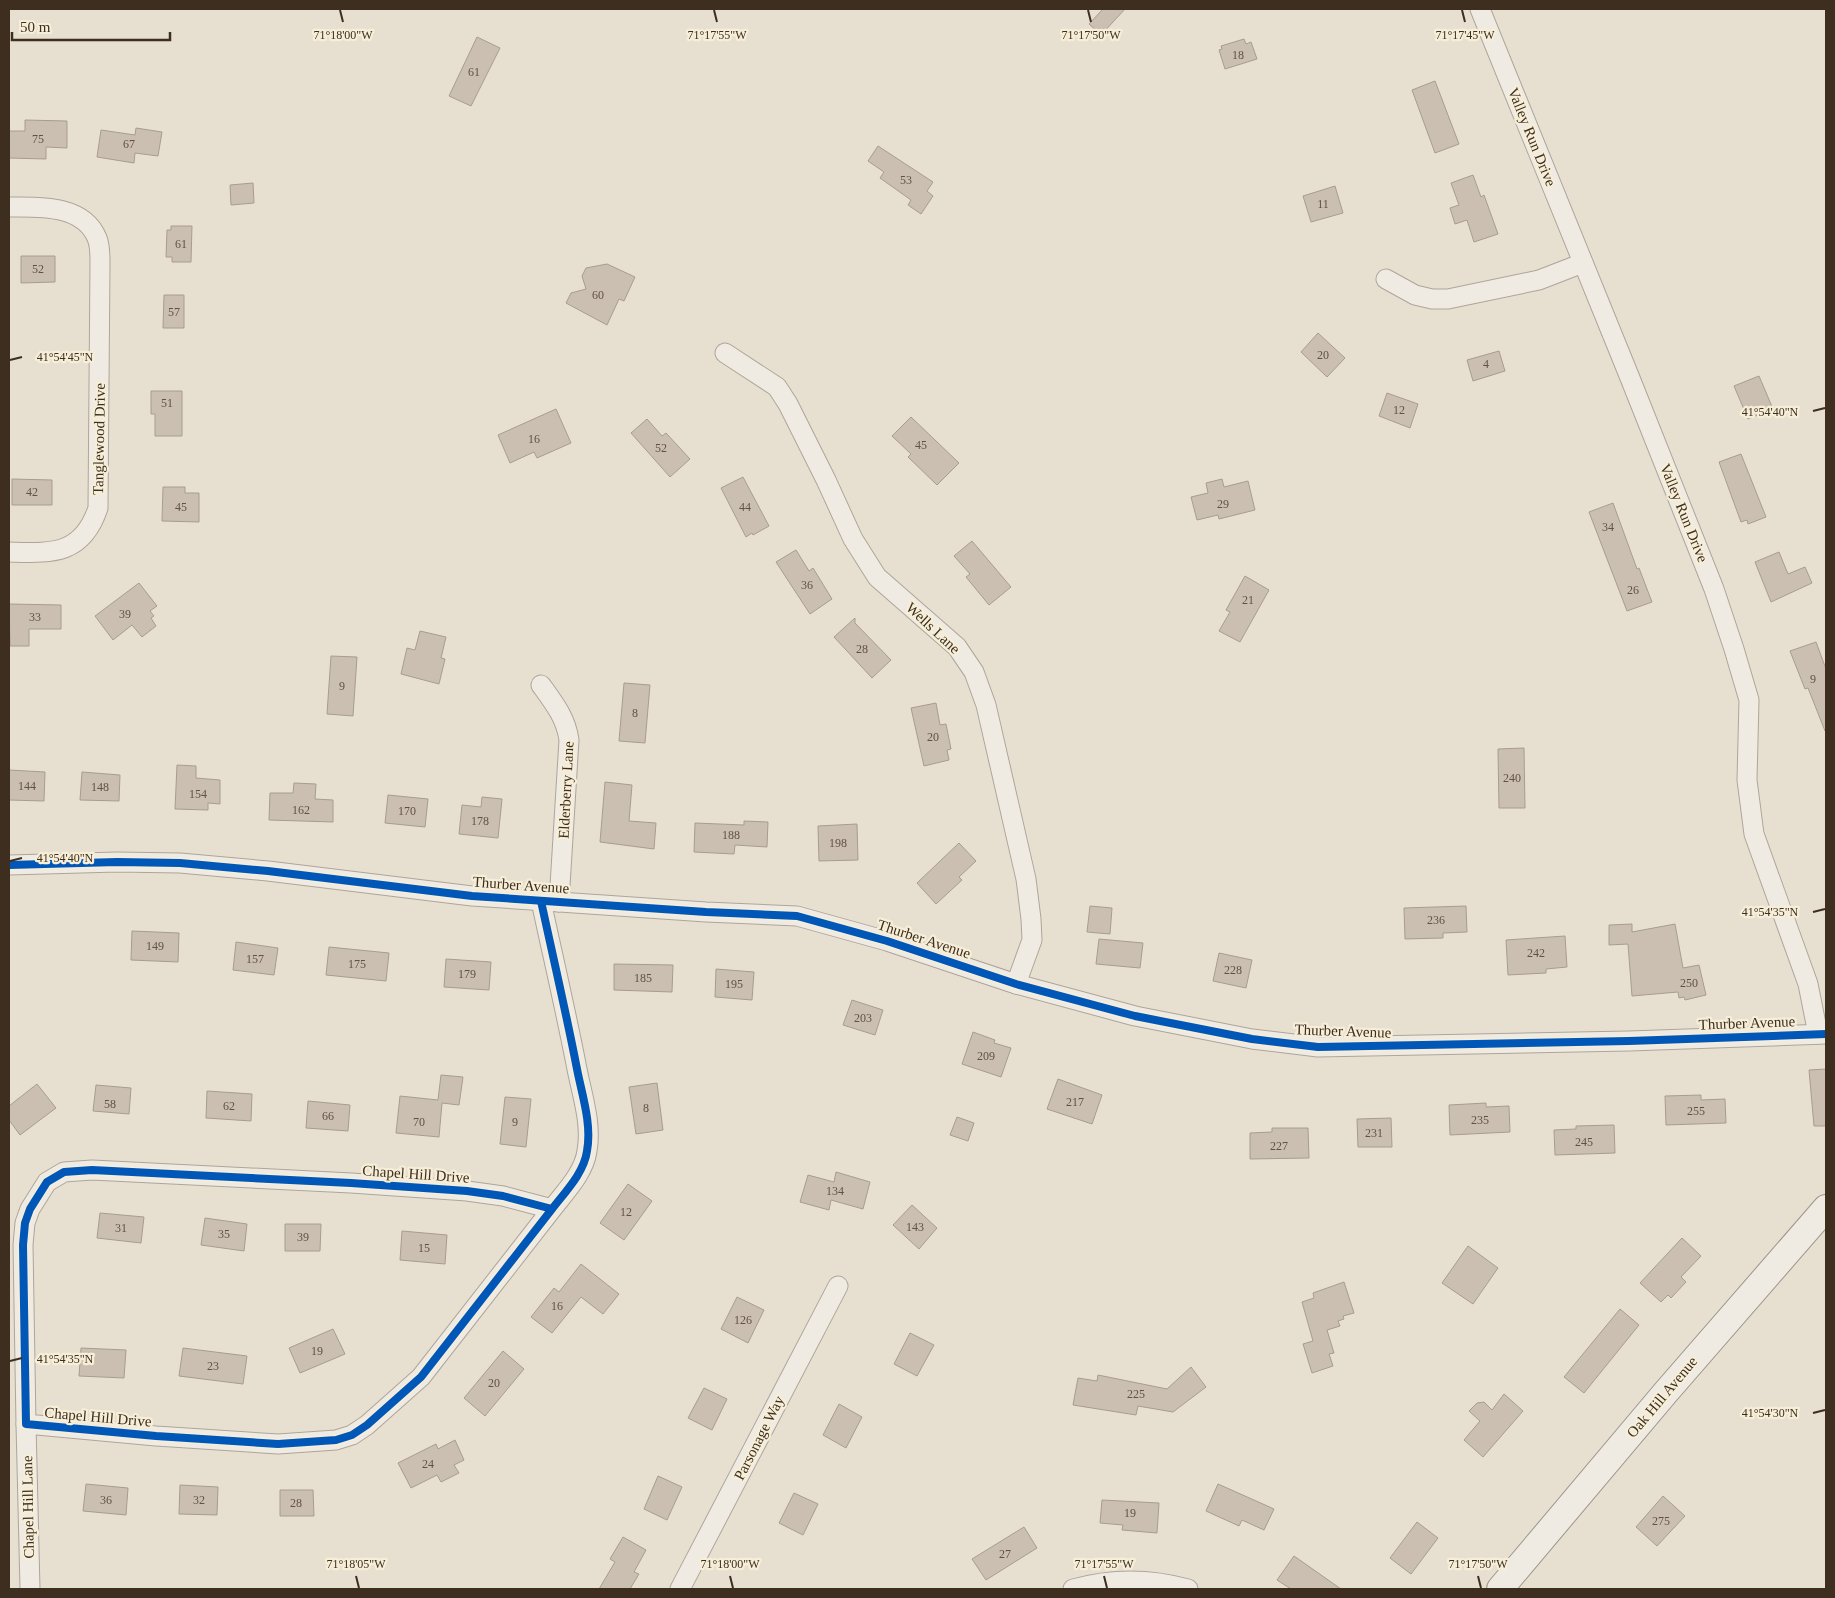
<svg xmlns="http://www.w3.org/2000/svg" width="1835" height="1598" font-family="Georgia,serif">
	<style>
		.building { fill: #cbbfb2; stroke: #a89c90 }
		.lines { fill: none; stroke-linecap: round; stroke-linejoin: round }
		.street-casing { stroke: #ada599; stroke-width: 21 }
		.secondary-casing { stroke: #9c958a; stroke-width: 28 }
		.street { stroke: #efebe3; stroke-width: 19 }
		.secondary { stroke: #efebe3; stroke-width: 26 }
		.cycleway-casing { stroke: #f7eed8; stroke-width: 11 }
		.cycleway { stroke: #0057b8; stroke-width: 8 }
		.ticks { fill: none; stroke: #3d2e20; stroke-width: 2 }
		.labels { text-anchor: middle; dominant-baseline: central; stroke-width: 4.5; stroke-linejoin: round; paint-order: stroke }
		.number-label { font-size: 12px; fill: #605244 }
		.street-label { font-size: 15px; fill: #3d2e20; stroke: #f7eed8 }
		.ticks-label { font-size: 12px; text-anchor: middle; fill: #3d2e20; stroke: #f7eed8; stroke-width: 4.5; stroke-linejoin: round; paint-order: stroke }
	</style>
	<rect width="100%" height="100%" fill="#e7e0d1"/>
	<g class="building">
		<polygon points="1103,9 1125,9 1101,35 1089,24"/>
		<polygon points="477,37 500,48 471,106 449,96"/>
		<polygon points="1244,39 1246,44 1251,42 1257,59 1225,69 1219,50 1222,49 1221,46"/>
		<polygon points="1435,81 1459,144 1435,153 1412,90"/>
		<polygon points="25,120 67,121 67,148 46,147 46,159 9,158 9,131 25,131"/>
		<polygon points="136,128 162,132 158,156 135,153 134,163 97,157 101,130 135,135"/>
		<polygon points="878,146 933,182 927,191 933,196 921,214 908,205 911,200 880,178 884,172 868,161"/>
		<polygon points="1473,175 1481,197 1484,195 1498,234 1474,242 1467,220 1455,224 1450,208 1459,205 1451,183"/>
		<polygon points="253,183 254,203 231,205 230,185"/>
		<polygon points="1335,186 1343,213 1311,222 1303,196"/>
		<polygon points="171,226 192,226 191,262 172,262 172,257 166,257 167,230 171,230"/>
		<polygon points="21,256 55,256 55,282 21,283"/>
		<polygon points="607,264 635,277 624,301 619,299 607,325 566,303 571,293 586,289 582,276 586,268"/>
		<polygon points="164,295 184,295 184,328 163,328"/>
		<polygon points="1318,333 1345,358 1327,377 1301,352"/>
		<polygon points="1499,351 1505,371 1473,381 1467,360"/>
		<polygon points="1759,376 1773,409 1748,419 1734,386"/>
		<polygon points="151,391 182,391 182,436 155,436 155,414 151,414"/>
		<polygon points="1387,393 1418,404 1410,428 1379,416"/>
		<polygon points="556,409 571,443 537,458 534,452 510,463 498,435"/>
		<polygon points="911,417 959,463 937,485 908,457 911,454 892,436"/>
		<polygon points="647,419 662,436 666,433 690,459 670,477 631,433"/>
		<polygon points="1741,454 1766,517 1748,524 1747,520 1741,522 1719,462"/>
		<polygon points="743,477 769,526 753,535 752,533 746,537 721,488"/>
		<polygon points="12,479 52,480 52,505 12,505"/>
		<polygon points="1222,479 1224,487 1248,481 1255,510 1219,519 1218,515 1197,520 1191,497 1208,493 1206,483"/>
		<polygon points="163,487 185,487 185,493 199,493 199,522 162,521"/>
		<polygon points="1613,503 1637,569 1639,568 1652,602 1627,611 1589,512"/>
		<polygon points="972,541 1011,587 989,605 966,577 970,574 954,556"/>
		<polygon points="796,550 809,571 813,568 832,599 810,614 776,562"/>
		<polygon points="1779,552 1788,574 1805,567 1812,583 1771,602 1755,562"/>
		<polygon points="1245,576 1269,590 1240,642 1219,631 1230,612 1226,610"/>
		<polygon points="139,583 157,606 150,611 154,616 151,618 156,626 142,637 132,625 113,640 95,616"/>
		<polygon points="9,604 61,605 61,629 29,629 29,646 10,646"/>
		<polygon points="855,618 855,623 891,660 872,678 834,637"/>
		<polygon points="420,631 446,637 441,658 445,659 439,684 401,674 407,648 415,650"/>
		<polygon points="1816,642 1826,669 1826,731 1825,731 1808,688 1805,689 1790,651"/>
		<polygon points="331,656 357,657 353,716 327,714"/>
		<polygon points="624,683 650,685 645,743 619,741"/>
		<polygon points="936,703 940,725 946,724 951,749 947,750 949,760 924,766 911,708"/>
		<polygon points="1524,748 1525,808 1499,808 1498,749"/>
		<polygon points="177,765 196,766 196,778 220,780 220,804 208,803 208,810 175,809"/>
		<polygon points="9,770 45,772 44,801 9,800"/>
		<polygon points="82,772 120,775 119,801 80,800"/>
		<polygon points="605,782 632,785 629,821 656,823 654,849 600,842"/>
		<polygon points="294,783 316,784 315,799 333,800 333,822 269,820 270,793 293,793"/>
		<polygon points="388,795 428,799 425,827 385,823"/>
		<polygon points="482,797 502,799 498,838 459,834 462,805 481,807"/>
		<polygon points="744,821 768,822 767,847 735,845 734,854 694,852 695,823 744,825"/>
		<polygon points="857,824 858,860 819,861 818,826"/>
		<polygon points="959,843 976,861 959,877 962,880 936,904 917,883"/>
		<polygon points="1090,906 1112,908 1110,934 1087,932"/>
		<polygon points="1466,906 1467,932 1443,933 1443,938 1405,939 1404,908"/>
		<polygon points="1632,924 1632,932 1675,924 1683,968 1699,965 1706,995 1685,1000 1684,997 1679,998 1678,992 1632,996 1628,944 1609,945 1609,925"/>
		<polygon points="132,931 179,933 178,962 131,960"/>
		<polygon points="1565,936 1567,967 1546,969 1546,973 1508,975 1506,940"/>
		<polygon points="1099,939 1143,943 1140,968 1096,964"/>
		<polygon points="236,942 278,948 274,975 233,970"/>
		<polygon points="329,947 389,953 386,981 326,975"/>
		<polygon points="1219,953 1252,960 1246,988 1213,981"/>
		<polygon points="446,959 491,962 489,990 444,987"/>
		<polygon points="614,964 673,965 672,992 614,990"/>
		<polygon points="716,969 754,972 752,1000 715,997"/>
		<polygon points="852,1000 883,1010 875,1035 843,1025"/>
		<polygon points="973,1032 995,1040 994,1043 1011,1048 1001,1077 962,1064"/>
		<polygon points="1826,1069 1826,1126 1814,1126 1809,1070"/>
		<polygon points="441,1075 463,1077 459,1105 442,1103 439,1137 396,1133 400,1096 438,1100"/>
		<polygon points="1058,1079 1102,1095 1092,1124 1047,1109"/>
		<polygon points="657,1083 663,1130 636,1134 629,1087"/>
		<polygon points="37,1084 56,1108 20,1135 9,1120 9,1106"/>
		<polygon points="96,1085 131,1088 129,1114 93,1111"/>
		<polygon points="207,1091 252,1094 251,1121 206,1118"/>
		<polygon points="1701,1095 1701,1100 1725,1099 1726,1123 1666,1125 1665,1096"/>
		<polygon points="505,1097 531,1099 526,1147 500,1144"/>
		<polygon points="308,1101 350,1105 348,1131 306,1128"/>
		<polygon points="1486,1103 1486,1107 1509,1106 1510,1132 1450,1135 1449,1105"/>
		<polygon points="957,1117 974,1123 968,1141 950,1135"/>
		<polygon points="1391,1118 1392,1147 1358,1147 1357,1119"/>
		<polygon points="1614,1125 1615,1153 1555,1155 1554,1130 1576,1129 1576,1126"/>
		<polygon points="1272,1128 1308,1128 1309,1158 1250,1159 1250,1133 1272,1132"/>
		<polygon points="836,1172 870,1182 863,1209 831,1200 829,1210 800,1202 808,1175 834,1182"/>
		<polygon points="628,1184 652,1201 624,1240 600,1223"/>
		<polygon points="912,1205 937,1228 919,1249 893,1225"/>
		<polygon points="100,1213 144,1217 141,1243 97,1238"/>
		<polygon points="205,1218 247,1224 244,1251 201,1245"/>
		<polygon points="285,1224 321,1224 320,1251 285,1251"/>
		<polygon points="402,1231 447,1235 445,1264 400,1260"/>
		<polygon points="1682,1238 1701,1256 1681,1277 1686,1282 1671,1298 1668,1295 1661,1302 1640,1283"/>
		<polygon points="1468,1246 1498,1268 1473,1304 1442,1283"/>
		<polygon points="581,1264 619,1294 603,1314 581,1297 552,1333 531,1317 554,1288 559,1292"/>
		<polygon points="1344,1282 1354,1313 1343,1316 1344,1319 1338,1321 1340,1326 1327,1330 1334,1353 1329,1354 1333,1366 1312,1373 1303,1344 1313,1341 1302,1302 1314,1298 1313,1293"/>
		<polygon points="737,1297 764,1310 748,1343 721,1329"/>
		<polygon points="1620,1309 1639,1325 1584,1393 1564,1377"/>
		<polygon points="333,1329 345,1354 300,1373 289,1348"/>
		<polygon points="910,1333 934,1345 917,1376 894,1364"/>
		<polygon points="81,1348 126,1350 124,1378 79,1376"/>
		<polygon points="183,1348 247,1356 243,1384 179,1376"/>
		<polygon points="503,1351 524,1369 485,1416 464,1398"/>
		<polygon points="1191,1367 1206,1387 1173,1412 1138,1406 1136,1415 1073,1405 1078,1378 1097,1381 1098,1375 1167,1389"/>
		<polygon points="704,1388 727,1399 712,1430 688,1418"/>
		<polygon points="1504,1394 1523,1411 1483,1457 1464,1440 1480,1421 1469,1411 1477,1403 1484,1402 1492,1410"/>
		<polygon points="839,1404 862,1417 846,1448 823,1435"/>
		<polygon points="455,1440 464,1460 454,1465 459,1473 441,1482 437,1475 411,1488 398,1463 436,1444 438,1449"/>
		<polygon points="658,1476 682,1487 667,1520 644,1509"/>
		<polygon points="86,1484 128,1488 126,1515 83,1511"/>
		<polygon points="1218,1484 1274,1509 1264,1530 1242,1520 1239,1526 1206,1511"/>
		<polygon points="180,1485 218,1487 217,1515 179,1514"/>
		<polygon points="280,1490 313,1490 314,1516 280,1516"/>
		<polygon points="794,1493 818,1504 803,1535 779,1523"/>
		<polygon points="1663,1496 1685,1516 1657,1546 1636,1527"/>
		<polygon points="1102,1500 1159,1503 1157,1533 1122,1530 1123,1525 1100,1523"/>
		<polygon points="1417,1522 1438,1538 1411,1574 1390,1558"/>
		<polygon points="1024,1527 1037,1548 986,1580 972,1559"/>
		<polygon points="623,1537 646,1550 634,1572 639,1574 630,1589 599,1589 615,1562 610,1559"/>
		<polygon points="1294,1556 1341,1589 1291,1589 1277,1580"/>
	</g>
	<g class="lines">
		<defs>
			<g id="street">
				<polyline points="1480,9 1630,378 1714,589 1734,649 1749,700 1747,780 1754,834 1808,984 1818,1034"/>
				<path d="M9 207C38 207 83 204 97 238 100 245 100 254 100 262L98 508C82 556 51 553 9 552"/>
				<polyline points="1386,279 1415,295 1432,299 1448,299 1539,280 1583,263"/>
				<polyline points="725,353 777,387 788,404 826,480 853,539 877,577 957,647 974,672 986,705 1026,879 1031,919 1032,940 1016,984"/>
				<path d="M541 685C554 703 566 718 569 740L559 902"/>
				<polyline points="9,865 117,862 180,863 268,871 472,896 706,912 797,916 887,941 1016,984 1135,1016 1252,1039 1318,1047 1629,1041 1826,1034"/>
				<path d="M541 901C553 957 566 1012 577 1069 582 1095 592 1124 587 1151 584 1173 565 1192 552 1209L503 1196 467 1191 351 1183 92 1170 64 1172 47 1182 30 1209 25 1223 23 1245 26 1424 156 1436 278 1444 336 1440 352 1435 367 1425 421 1377 552 1209"/>
				<polyline points="26,1424 30,1589"/>
				<polyline points="680,1589 838,1286"/>
				<path d="M1073 1589C1112 1578 1149 1578 1188 1589"/>
			</g>
			<polyline id="secondary" points="1500,1589 1666,1392 1826,1208"/>
		</defs>
		<use href="#street" class="street-casing"/>
		<use href="#secondary" class="secondary-casing"/>
		<use href="#street" class="street"/>
		<use href="#secondary" class="secondary"/>
		<defs>
			<g id="cycleway">
				<polyline points="9,865 117,862 180,863 268,871 472,896 706,912 797,916 887,941 1016,984 1135,1016 1252,1039 1318,1047 1629,1041 1826,1034"/>
				<path d="M541 901C553 957 566 1012 577 1069 582 1095 592 1124 587 1151 584 1173 565 1192 552 1209L503 1196 467 1191 351 1183 92 1170 64 1172 47 1182 30 1209 25 1223 23 1245 26 1424 156 1436 278 1444 336 1440 352 1435 367 1425 421 1377 552 1209"/>
			</g>
		</defs>
		<use href="#cycleway" class="cycleway-casing"/>
		<use href="#cycleway" class="cycleway"/>
	</g>
	<path class="ticks" d="M340 10 343 22M714 10 717 22M1088 10 1091 22M1462 10 1465 22M10 360 22 357M1813 411 1825 408M10 861 22 858M1813 912 1825 909M10 1361 22 1358M1813 1413 1825 1410M356 1576 359 1588M730 1576 733 1588M1104 1576 1107 1588M1478 1576 1481 1588"/>
	<g class="labels">
		<g class="number-label">
			<text x="1238" y="55">18</text>
			<text x="474" y="72">61</text>
			<text x="38" y="139">75</text>
			<text x="129" y="144">67</text>
			<text x="906" y="180">53</text>
			<text x="1323" y="204">11</text>
			<text x="181" y="244">61</text>
			<text x="38" y="269">52</text>
			<text x="598" y="295">60</text>
			<text x="174" y="312">57</text>
			<text x="1323" y="355">20</text>
			<text x="1486" y="364">4</text>
			<text x="167" y="403">51</text>
			<text x="1399" y="410">12</text>
			<text x="534" y="439">16</text>
			<text x="921" y="445">45</text>
			<text x="661" y="448">52</text>
			<text x="32" y="492">42</text>
			<text x="1223" y="504">29</text>
			<text x="181" y="507">45</text>
			<text x="745" y="507">44</text>
			<text x="1608" y="527">34</text>
			<text x="807" y="585">36</text>
			<text x="1633" y="590">26</text>
			<text x="1248" y="600">21</text>
			<text x="125" y="614">39</text>
			<text x="35" y="617">33</text>
			<text x="862" y="649">28</text>
			<text x="1813" y="679">9</text>
			<text x="342" y="686">9</text>
			<text x="635" y="713">8</text>
			<text x="933" y="737">20</text>
			<text x="1512" y="778">240</text>
			<text x="27" y="786">144</text>
			<text x="100" y="787">148</text>
			<text x="198" y="794">154</text>
			<text x="301" y="810">162</text>
			<text x="407" y="811">170</text>
			<text x="480" y="821">178</text>
			<text x="731" y="835">188</text>
			<text x="838" y="843">198</text>
			<text x="1436" y="920">236</text>
			<text x="155" y="946">149</text>
			<text x="1536" y="953">242</text>
			<text x="255" y="959">157</text>
			<text x="357" y="964">175</text>
			<text x="1233" y="970">228</text>
			<text x="467" y="974">179</text>
			<text x="643" y="978">185</text>
			<text x="1689" y="983">250</text>
			<text x="734" y="984">195</text>
			<text x="863" y="1018">203</text>
			<text x="986" y="1056">209</text>
			<text x="1075" y="1102">217</text>
			<text x="110" y="1104">58</text>
			<text x="229" y="1106">62</text>
			<text x="646" y="1108">8</text>
			<text x="1696" y="1111">255</text>
			<text x="328" y="1116">66</text>
			<text x="1480" y="1120">235</text>
			<text x="419" y="1122">70</text>
			<text x="515" y="1122">9</text>
			<text x="1374" y="1133">231</text>
			<text x="1584" y="1142">245</text>
			<text x="1279" y="1146">227</text>
			<text x="835" y="1191">134</text>
			<text x="626" y="1212">12</text>
			<text x="915" y="1227">143</text>
			<text x="121" y="1228">31</text>
			<text x="224" y="1234">35</text>
			<text x="303" y="1237">39</text>
			<text x="424" y="1248">15</text>
			<text x="557" y="1306">16</text>
			<text x="743" y="1320">126</text>
			<text x="317" y="1351">19</text>
			<text x="213" y="1366">23</text>
			<text x="494" y="1383">20</text>
			<text x="1136" y="1394">225</text>
			<text x="428" y="1464">24</text>
			<text x="106" y="1500">36</text>
			<text x="199" y="1500">32</text>
			<text x="296" y="1503">28</text>
			<text x="1130" y="1513">19</text>
			<text x="1661" y="1521">275</text>
			<text x="1005" y="1554">27</text>
		</g>
		<g class="street-label">
			<text transform="translate(1532 137) rotate(68)">Valley Run Drive</text>
			<text transform="translate(99 439) rotate(-89)">Tanglewood Drive</text>
			<text transform="translate(1684 513) rotate(68)">Valley Run Drive</text>
			<text transform="translate(933 628) rotate(43)">Wells Lane</text>
			<text transform="translate(566 790) rotate(-87)">Elderberry Lane</text>
			<text transform="translate(521 885) rotate(4)">Thurber Avenue</text>
			<text transform="translate(924 939) rotate(18)">Thurber Avenue</text>
			<text transform="translate(1747 1023) rotate(-2)">Thurber Avenue</text>
			<text transform="translate(1343 1031) rotate(2)">Thurber Avenue</text>
			<text transform="translate(416 1174) rotate(4)">Chapel Hill Drive</text>
			<text transform="translate(1662 1397) rotate(-50)">Oak Hill Avenue</text>
			<text transform="translate(98 1417) rotate(5)">Chapel Hill Drive</text>
			<text transform="translate(759 1438) rotate(-63)">Parsonage Way</text>
			<text transform="translate(28 1507) rotate(-91)">Chapel Hill Lane</text>
		</g>
	</g>
	<g class="ticks-label">
		<text x="343" y="39">71°18'00"W</text>
		<text x="717" y="39">71°17'55"W</text>
		<text x="1091" y="39">71°17'50"W</text>
		<text x="1465" y="39">71°17'45"W</text>
		<text x="65" y="361">41°54'45"N</text>
		<text x="1770" y="416">41°54'40"N</text>
		<text x="65" y="862">41°54'40"N</text>
		<text x="1770" y="916">41°54'35"N</text>
		<text x="65" y="1363">41°54'35"N</text>
		<text x="1770" y="1417">41°54'30"N</text>
		<text x="356" y="1568">71°18'05"W</text>
		<text x="730" y="1568">71°18'00"W</text>
		<text x="1104" y="1568">71°17'55"W</text>
		<text x="1478" y="1568">71°17'50"W</text>
	</g>
	<rect width="1835" height="1598" fill="none" stroke="#3d2e20" stroke-width="20"/>
	<path d="M12 32v8h158v-8" fill="none" stroke="#3d2e20" stroke-width="2.5"/>
	<text x="20" y="32" font-size="15" fill="#3d2e20" stroke="#f7eed8" stroke-width="4" paint-order="stroke">50 m</text>
</svg>
